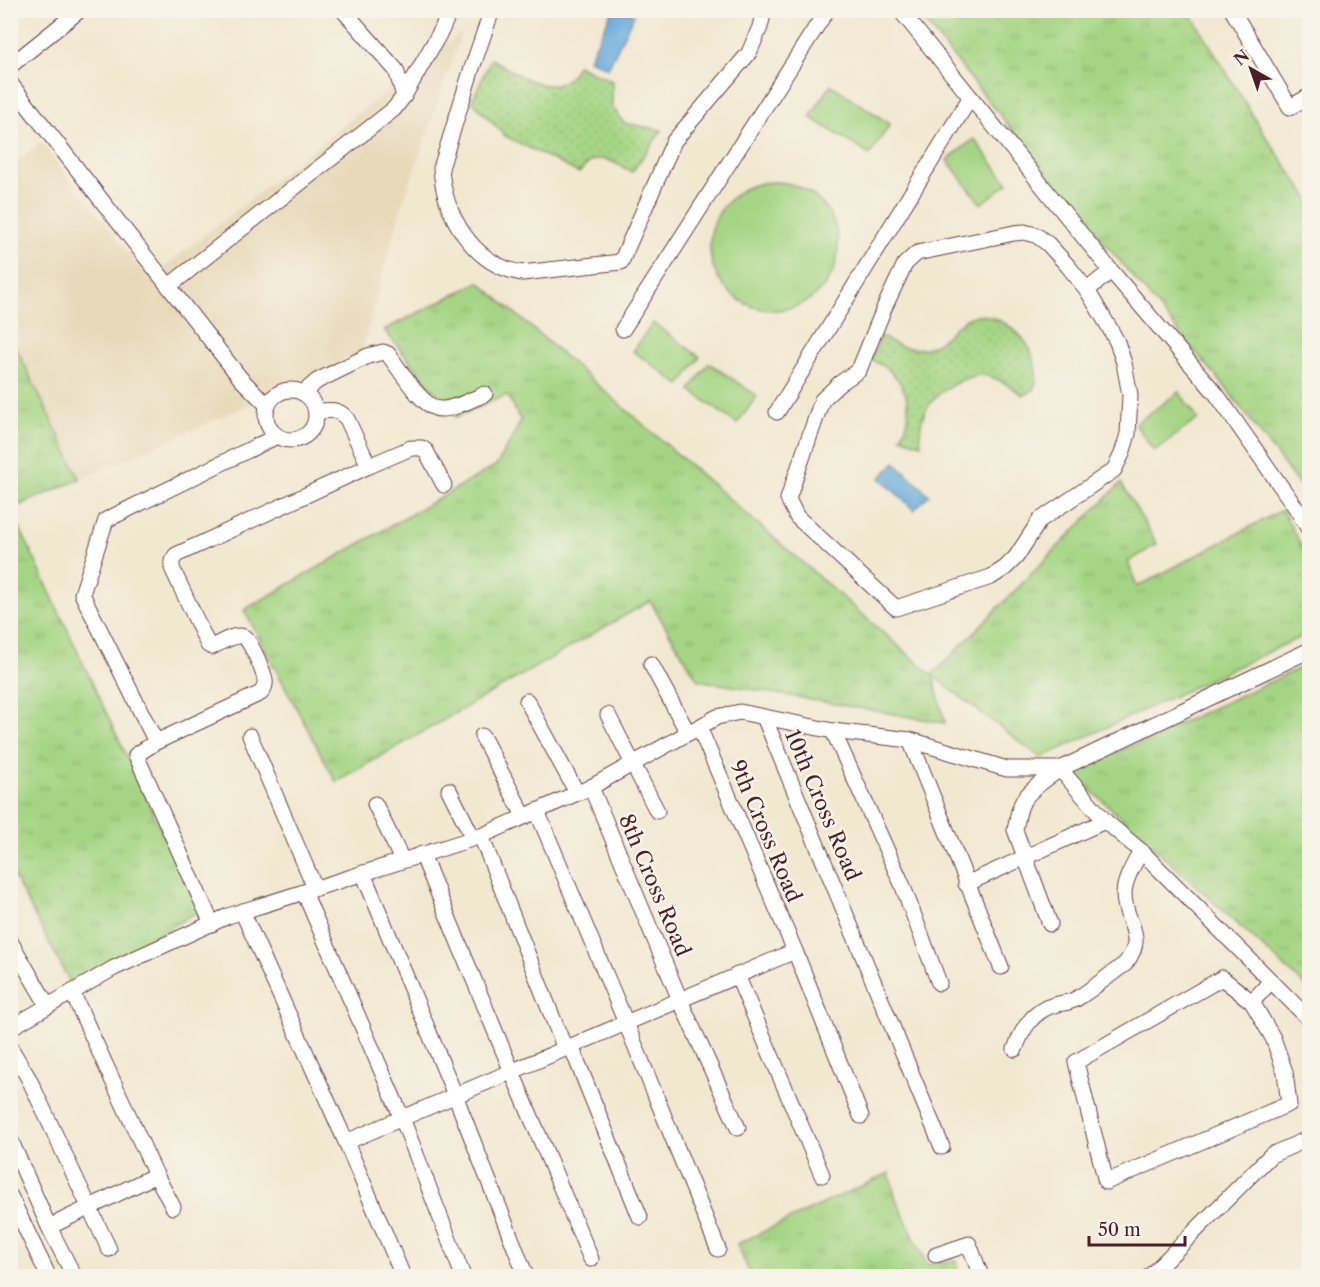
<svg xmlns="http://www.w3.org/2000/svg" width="1320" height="1287" font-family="'Libre Caslon Text',serif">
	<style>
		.built { fill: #e8d9ba }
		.grass { fill: url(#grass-tufts); stroke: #787a58; stroke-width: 1.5 }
		.park { fill: url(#park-dots); stroke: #787a58; stroke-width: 1.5 }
		.garden { fill: #a5d584; stroke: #787a58; stroke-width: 1.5 }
		.water { fill: #64a9da; stroke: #576482; stroke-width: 1.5 }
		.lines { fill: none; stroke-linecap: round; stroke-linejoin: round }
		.minor-casing { stroke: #633d44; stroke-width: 17 }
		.minor { stroke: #fff; stroke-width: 15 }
		.labels { text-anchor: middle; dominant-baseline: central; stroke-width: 5; stroke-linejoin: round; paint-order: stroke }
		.street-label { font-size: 21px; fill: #4a1f2b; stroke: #f7f3e8 }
	</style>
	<defs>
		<pattern id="grass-tufts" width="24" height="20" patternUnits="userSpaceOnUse" patternTransform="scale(1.5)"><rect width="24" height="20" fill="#a5d584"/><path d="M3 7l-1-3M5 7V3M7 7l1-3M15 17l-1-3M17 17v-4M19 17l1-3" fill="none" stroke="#90b672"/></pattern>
		<pattern id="park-dots" width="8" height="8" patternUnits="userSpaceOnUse" patternTransform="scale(1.5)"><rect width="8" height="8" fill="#a5d584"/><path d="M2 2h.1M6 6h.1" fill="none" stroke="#90b672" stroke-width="1.8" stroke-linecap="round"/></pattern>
	</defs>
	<rect width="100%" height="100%" fill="#f7f3e8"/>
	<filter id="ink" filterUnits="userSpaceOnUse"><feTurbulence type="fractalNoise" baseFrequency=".0167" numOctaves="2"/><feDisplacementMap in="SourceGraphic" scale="12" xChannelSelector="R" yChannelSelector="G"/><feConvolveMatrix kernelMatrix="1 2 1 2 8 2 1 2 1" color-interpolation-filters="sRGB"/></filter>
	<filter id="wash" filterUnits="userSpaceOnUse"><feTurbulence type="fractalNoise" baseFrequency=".008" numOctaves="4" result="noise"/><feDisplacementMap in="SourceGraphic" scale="24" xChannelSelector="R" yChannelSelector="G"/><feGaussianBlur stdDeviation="1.35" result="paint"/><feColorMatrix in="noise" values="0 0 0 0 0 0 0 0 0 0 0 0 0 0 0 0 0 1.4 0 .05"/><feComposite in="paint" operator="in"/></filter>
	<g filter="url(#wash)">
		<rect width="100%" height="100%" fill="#f1e8d0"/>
		<polygon class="built" points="462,32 400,211 362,350 326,371 80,479 11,335 11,166 41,142 149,279"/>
		<g class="grass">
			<polygon points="916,11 1189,11 1264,134 1309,199 1309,498 1226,388 1067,198"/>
			<polygon points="479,282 932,675 1121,483 1157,544 1128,562 1137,587 1282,510 1310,562 1309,633 1041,758 933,676 945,723 698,680 650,601 336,782 244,610 497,465 521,421 507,395 456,417 384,330"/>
			<polygon points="10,335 80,479 11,509 199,911 71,984 11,871"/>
			<polygon points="1309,664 1309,989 1072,773"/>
			<polygon points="889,1173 896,1199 927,1265 957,1260 957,1276 751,1276 737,1244"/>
		</g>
		<g class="park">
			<path d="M491 59C518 73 559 107 577 65L612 81V107L624 123 662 130 632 172C611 161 598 148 579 173L505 136 472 101Z"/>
			<path d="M977 315C988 315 995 318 1004 323 1024 335 1034 350 1036 373 1037 384 1035 392 1023 395 1013 388 993 375 981 375 973 375 965 379 958 382 932 394 916 415 921 444L901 437C919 407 902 370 870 360L881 336C897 347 921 355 939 342 952 332 960 319 977 315Z"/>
		</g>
		<g class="garden">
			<polygon points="831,85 890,124 870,155 810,117"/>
			<polygon points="974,139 1008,183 981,204 947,160"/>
			<circle cx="774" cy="246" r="64"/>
			<polygon points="653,323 700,357 680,385 633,351"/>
			<polygon points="709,363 757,396 737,424 690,390"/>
			<polygon points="1179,392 1198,419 1154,451 1135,424"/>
		</g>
		<g class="water">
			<polygon points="612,11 624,11 634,15 608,68 589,59"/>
			<polygon points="895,462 929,495 914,510 880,478"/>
		</g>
	</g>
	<g filter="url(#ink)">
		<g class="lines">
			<defs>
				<g id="minor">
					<path d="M492 10 472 68 441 168C444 215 473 265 522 273L621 262 674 141 749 53 760 27 764 10"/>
					<polyline points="900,10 1107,266 1217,395 1296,508 1310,531"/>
					<polyline points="1232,10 1290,107 1310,96"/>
					<polyline points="10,66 80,10"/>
					<polyline points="10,83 241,379 268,406"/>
					<polyline points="404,96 442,29 450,10"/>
					<polygon points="1024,232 1036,235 1048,244 1068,266 1087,290 1109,327 1117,342 1124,363 1130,395 1128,434 1122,454 1114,470 1040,520 1016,557 1005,568 991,577 896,608 797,517 788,499 822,400 839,384 859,370 885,306 905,264 917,253 1014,233"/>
					<polyline points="169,286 394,109 404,96 396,70 343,10"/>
					<polyline points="1087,290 1111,271"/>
					<polyline points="623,329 827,10"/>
					<circle cx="291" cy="415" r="25"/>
					<path d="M303 393 317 381 368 356 383 352 388 354C399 368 422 408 440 409 452 410 473 399 485 394"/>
					<polyline points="777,412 970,98"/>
					<polyline points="369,466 411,448 422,448 426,451 444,485"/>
					<polyline points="651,664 688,733"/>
					<polyline points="527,701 577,793"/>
					<polyline points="608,715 657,811"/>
					<polyline points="764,717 942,1147"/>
					<polyline points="699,727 795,951 861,1116"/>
					<polyline points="833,731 902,884 939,983"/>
					<polyline points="250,736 315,888"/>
					<polyline points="482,736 524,816"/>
					<polyline points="910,740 1001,967"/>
					<path d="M156 742 261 693C264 689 266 685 265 680 264 672 250 640 244 637 235 633 220 643 212 647L208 645 172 568V561L176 555 369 466 347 419C338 408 329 410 316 412"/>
					<polyline points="591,787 680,1000 738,1128"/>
					<polyline points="449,790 473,838"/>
					<polyline points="375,804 402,860"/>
					<polyline points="537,811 626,1023 718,1249"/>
					<polyline points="481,836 565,1049"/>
					<polyline points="422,854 512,1072 591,1259"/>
					<polyline points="363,873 455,1095 526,1276"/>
					<polyline points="966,884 1105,821"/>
					<polyline points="304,892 402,1118 463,1276"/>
					<polyline points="242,911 346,1142 403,1276"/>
					<polyline points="212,924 136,755 156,742 82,594 106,520 277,436"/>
					<path d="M1050 924 1015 830C1017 821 1018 810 1023 801 1031 788 1048 778 1060 769L1105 821 1141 851 1310 1020"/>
					<polyline points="10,941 48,1006"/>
					<polyline points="737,975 822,1175"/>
					<polyline points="72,992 156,1175 173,1207"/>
					<polyline points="1252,1002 1222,978 1076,1062 1106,1182 1289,1104 1285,1072 1273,1038 1252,1002 1271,981"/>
					<polyline points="10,1028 114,968 228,916 481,836 591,787 717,717 740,712 833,731 910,740 1007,769 1060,769 1310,650"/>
					<polyline points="571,1046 640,1217"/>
					<polyline points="10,1047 29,1079 109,1249"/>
					<path d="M1015 1049C1022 1030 1032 1011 1054 1005 1061 1003 1069 1003 1076 999 1093 989 1109 975 1125 964 1148 935 1125 925 1124 895 1124 879 1134 865 1141 851"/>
					<polyline points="10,1139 49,1227 74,1276"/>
					<polyline points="346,1142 795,951"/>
					<polyline points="10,1196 46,1271"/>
					<polyline points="49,1227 156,1175"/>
					<polyline points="936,1255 969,1244 981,1276"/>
					<polyline points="1150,1276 1271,1155 1310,1138"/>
				</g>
			</defs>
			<use href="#minor" class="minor-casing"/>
			<use href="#minor" class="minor"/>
		</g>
	</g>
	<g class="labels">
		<g class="street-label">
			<text transform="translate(823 805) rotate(67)">10th Cross Road</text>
			<text transform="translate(766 831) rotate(67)">9th Cross Road</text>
			<text transform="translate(655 885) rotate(67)">8th Cross Road</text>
		</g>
	</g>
	<rect width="1320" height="1287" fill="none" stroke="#f7f3e8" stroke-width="36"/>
	<g transform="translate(1251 69) rotate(320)" stroke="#f7f3e8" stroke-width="4.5" paint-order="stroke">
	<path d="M0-4.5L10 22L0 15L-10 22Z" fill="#4a1f2b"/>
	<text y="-9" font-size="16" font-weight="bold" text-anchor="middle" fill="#4a1f2b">N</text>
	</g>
	<path d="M1089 1236v9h96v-9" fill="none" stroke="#4a1f2b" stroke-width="3"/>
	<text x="1098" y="1236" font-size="18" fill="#4a1f2b" stroke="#f7f3e8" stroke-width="4.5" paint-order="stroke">50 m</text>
</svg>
